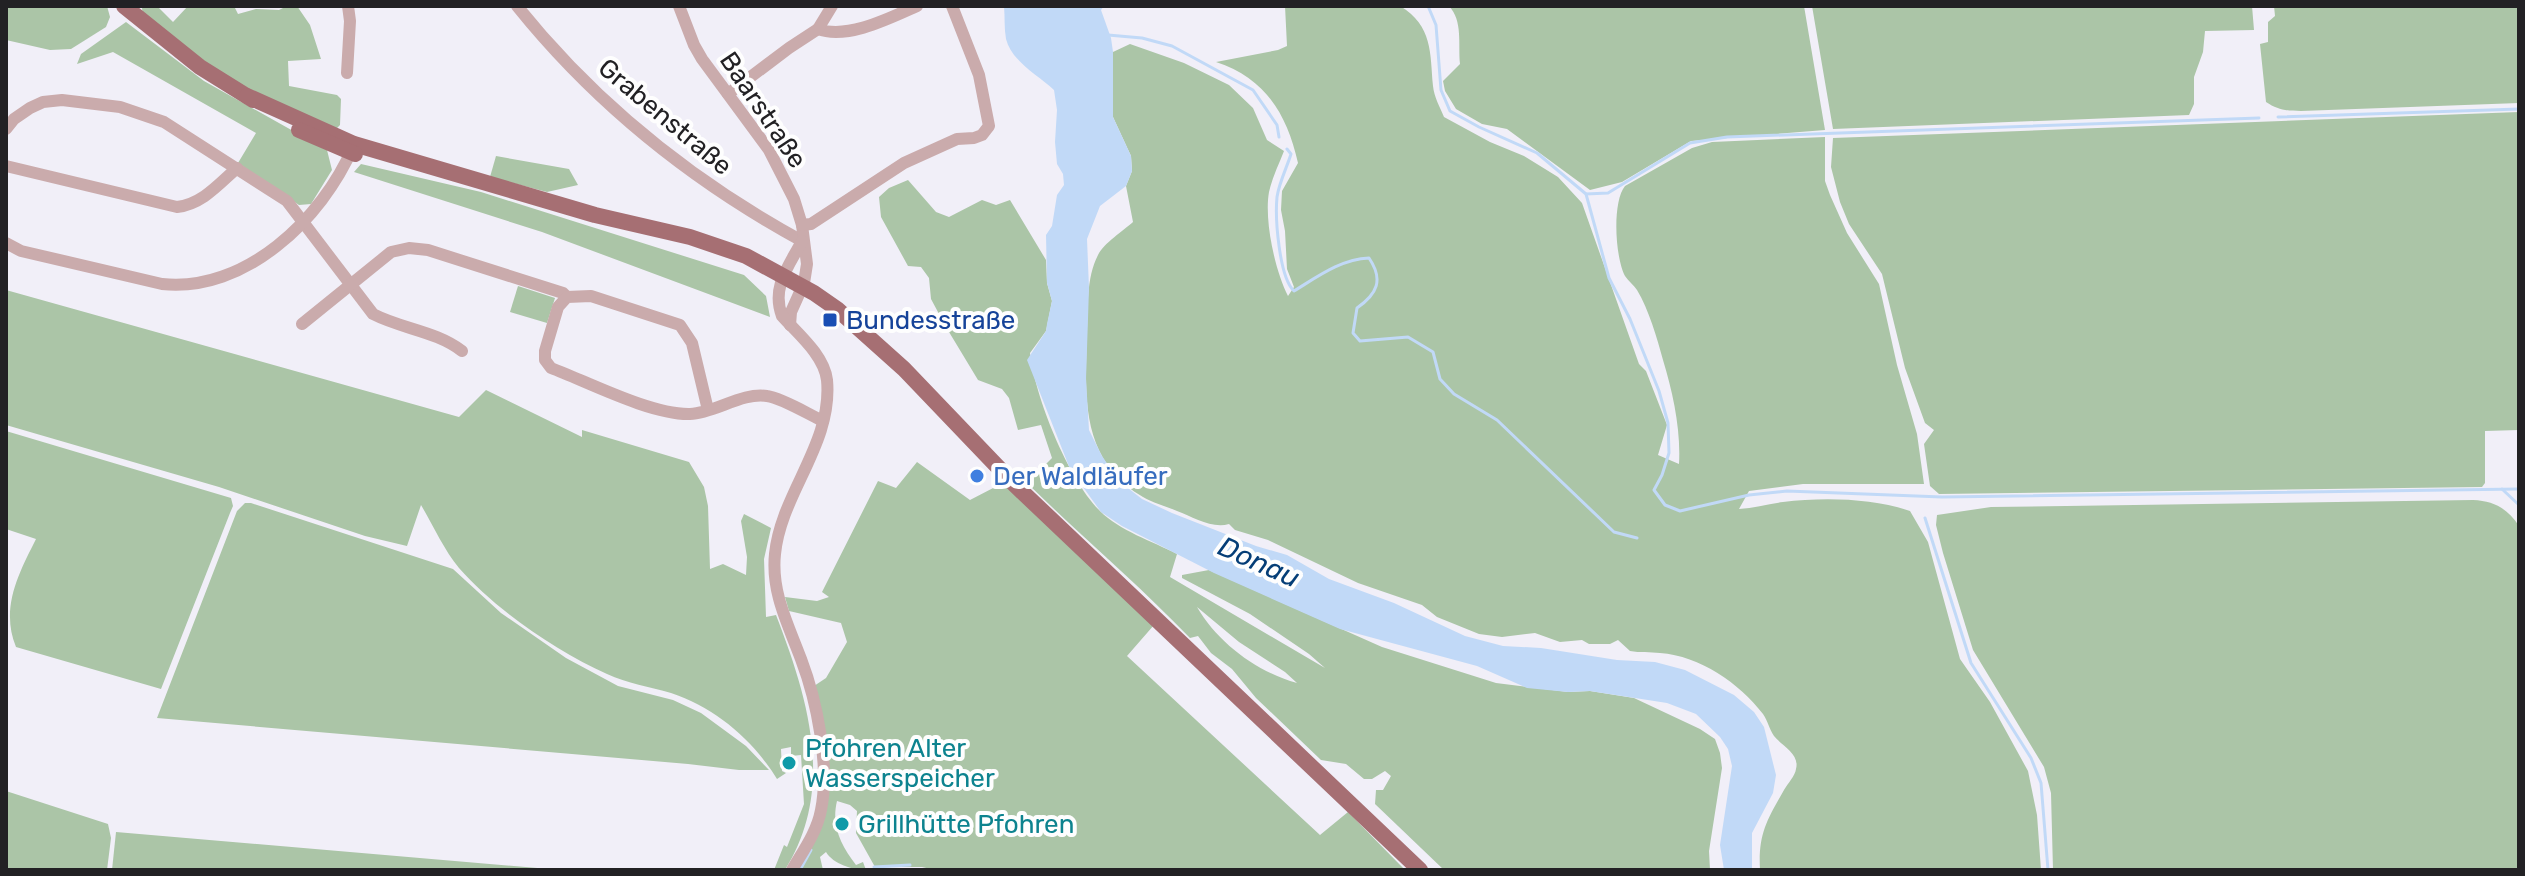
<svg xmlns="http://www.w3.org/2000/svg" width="2525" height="876" font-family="Rubik,sans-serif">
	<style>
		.green { fill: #abc5a7; fill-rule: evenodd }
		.water { fill: #c1d9f7 }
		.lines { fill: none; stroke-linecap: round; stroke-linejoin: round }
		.stream { stroke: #c1d9f7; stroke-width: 3 }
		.minor { stroke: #caabac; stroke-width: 12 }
		.major { stroke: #a66f73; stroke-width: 16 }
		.transit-dot { fill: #1a4fb4; stroke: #fefefe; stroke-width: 3 }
		.shop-dot { fill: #3f7fe0; stroke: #fefefe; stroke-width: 3 }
		.culture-dot { fill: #0f9aa8; stroke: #fefefe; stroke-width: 3 }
		.labels { text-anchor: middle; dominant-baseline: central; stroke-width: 8; stroke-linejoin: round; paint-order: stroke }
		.street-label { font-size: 26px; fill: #222124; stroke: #fefefe }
		.transit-label { font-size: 26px; fill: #164399; stroke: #fefefe; text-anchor: start }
		.shop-label { font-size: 26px; fill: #366cbe; stroke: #fefefe; text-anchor: start }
		.culture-label { font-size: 26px; fill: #0d838f; stroke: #fefefe; text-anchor: start }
		.water-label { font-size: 28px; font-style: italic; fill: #053e77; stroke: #fefefe }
	</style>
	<rect width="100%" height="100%" fill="#f1eff8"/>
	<g class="green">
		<polygon points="6,6 107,6 110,17 106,27 71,49 50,50 6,40"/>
		<polygon points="145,6 157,6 173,22 188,6 234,6 238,14 256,9 279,10 287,6 297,6 310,25 321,59 288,61 289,86 337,95 341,99 340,125 335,130 229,79 143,17 142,8"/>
		<path d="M1285 6H1400C1433 26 1430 53 1433 86 1434 97 1440 107 1444 117L1490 142 1524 156 1558 177 1582 203 1639 364 1646 371 1667 425 1658 455 1679 464C1681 430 1673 393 1663 360 1657 338 1649 310 1637 290 1634 285 1628 281 1625 276 1615 257 1612 202 1625 186L1692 148 1712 142 1825 137V181L1830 195 1847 233 1879 284 1897 365 1917 434 1924 484H1803L1749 491 1739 509C1754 508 1768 504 1783 502 1823 497 1872 498 1910 511L1928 542 1960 659 1990 702 2028 771 2037 815 2041 870H1760C1758 834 1767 820 1784 790 1788 783 1795 776 1796 769 1800 754 1782 746 1774 736 1769 729 1768 721 1763 714 1739 683 1700 656 1660 653 1650 652 1640 653 1630 651L1618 640 1610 644H1589L1582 640 1560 642 1535 633 1502 637 1479 634 1437 617 1422 605 1358 583 1268 540 1235 530 1229 524C1212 529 1193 517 1177 511 1166 506 1153 503 1143 497 1080 460 1085 397 1087 334 1088 309 1086 278 1098 255 1104 243 1123 231 1133 222L1126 186 1132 171 1131 156 1113 117V52L1130 44 1184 63 1229 85 1253 108 1267 140 1284 151C1279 164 1272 178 1269 192 1264 220 1275 271 1288 296L1294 287 1287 269 1285 231 1281 210 1282 191 1298 163C1287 114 1265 78 1216 62L1278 50 1287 46Z"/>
		<path d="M1449 6H1804L1825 130 1691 141 1622 182 1590 190 1507 129 1482 124 1456 109 1445 91 1443 81 1460 64C1458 44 1463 21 1449 6Z"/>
		<polygon points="1812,6 2252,6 2254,30 2205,31 2203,52 2194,77 2194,104 2189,115 1833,129"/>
		<path d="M2274 6H2519V103L2301 111C2287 111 2278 110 2266 102L2260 44 2268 42V22L2275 16Z"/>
		<polygon points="126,22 204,81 327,150 332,170 311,204 299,205 238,163 256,133 113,52 77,64 81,54"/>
		<polygon points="2519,112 2519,430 2485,431 2485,483 2482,487 1939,494 1930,486 1924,444 1934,430 1925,423 1905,368 1882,274 1849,224 1840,202 1831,167 1833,138"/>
		<polygon points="496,156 569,169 578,185 547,192 490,177"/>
		<polygon points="361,164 481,192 744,275 766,296 770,317 542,232 354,172"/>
		<path d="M908 180 936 212 949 217 982 200 996 205 1010 200 1046 260 1047 283 1052 301 1046 331 1030 353C1035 397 1068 479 1100 511 1120 531 1152 541 1177 554L1170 577 1325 668 1309 654 1250 614 1182 578V575L1209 570 1382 647 1496 683 1568 692 1590 691 1634 698 1700 729 1715 739 1720 753 1722 768 1709 851 1710 870H1444L1375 804 1376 790H1383L1391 776 1385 771 1372 779H1364L1346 764 1321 760 1256 698 1232 669 1211 653 1198 636 1190 638C1138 584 1081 536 1027 483L1052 458 1041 425 1018 430 1009 398 1002 389 978 380 946 327 931 299 929 278 921 267 908 266 881 217 879 197 889 188ZM1197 607 1239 642 1285 672 1297 683C1257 672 1218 643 1197 607Z"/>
		<polygon points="518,286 555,298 547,323 510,312"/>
		<path d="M6 290 459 417 486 390 582 437V430L689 462 704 487 708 506 710 569 723 564 746 575 747 557 741 521 744 514 771 528 764 559 766 617 776 615C808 698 836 788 785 870H774L784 845 787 847 804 804 801 755 791 756V747L781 749 782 771 786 773 777 779C753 740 716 708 671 693 650 687 627 683 607 674 556 651 496 610 459 568 444 550 433 525 421 505L407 546 365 536 219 487 6 425Z"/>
		<path d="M6 431 231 498 233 506 230 513 161 689 16 647C0 608 19 573 36 539L6 529Z"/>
		<path d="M917 462 970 500 997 486 1008 485 1154 625 1127 656 1320 835 1348 812 1405 870H935L922 867H875L856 833 857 811 850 805 837 801C831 826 841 845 856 865L863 862 866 870C853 870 833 864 826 852L820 857 823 870H796L824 813 814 686 826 678 847 642 841 623 789 611 785 597 817 601 829 597 822 592 878 481 896 488Z"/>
		<path d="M2473 500C2494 501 2507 508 2519 526V870H2053L2051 793 2044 767 1973 650 1943 553 1936 525 1937 515 1991 507Z"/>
		<polygon points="245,503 251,503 453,569 501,613 566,658 618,686 673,700 701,713 746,746 769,770 739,770 688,764 157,718 237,511"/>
		<polygon points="6,791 108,824 111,838 107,870 6,870"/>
		<polygon points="116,832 561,870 112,870"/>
	</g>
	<path class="water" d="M1004 6H1104L1101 10 1111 38 1113 52V117L1131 156 1132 171 1126 186 1100 206 1087 239 1089 288 1086 379 1089 430 1102 456 1119 481 1142 499 1172 513 1256 546 1287 555 1329 579 1394 603 1465 636 1503 646 1541 648 1617 660 1655 662 1685 670 1734 695 1754 712 1764 727 1776 775 1773 793 1752 833V870H1724L1720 845 1732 766 1728 749 1720 737 1696 714 1667 703 1590 691 1568 692 1527 688 1477 666 1340 629 1214 573 1122 526 1101 512 1070 469 1027 360 1046 331 1047 324 1052 301 1047 283 1046 235 1052 226 1057 195 1064 185 1063 174 1057 164 1055 142 1057 110 1054 90C1038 75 1012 62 1006 39 1004 28 1005 17 1004 6Z"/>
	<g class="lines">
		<g class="stream">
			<polyline points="1428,6 1436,25 1441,90 1450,111 1479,127 1537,153 1586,194 1609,278 1630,319 1659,391 1668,423 1669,453 1662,475 1654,490 1665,505 1680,511 1749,495 1787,491 1942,497 2519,489"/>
			<polyline points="1108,35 1142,38 1172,46 1253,90 1277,125 1279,137"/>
			<polyline points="2278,117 2519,109"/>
			<path d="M1287 149 1291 154C1287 167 1279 183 1277 197 1275 218 1279 277 1294 291 1317 277 1341 259 1369 258 1384 280 1377 294 1357 308L1353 333 1360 341 1408 337 1433 352 1440 379 1454 394 1497 420 1614 532 1637 538"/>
			<polyline points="1586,194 1608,193 1690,143 1727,137 2259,118"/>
			<polyline points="2502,489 2519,505"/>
			<polyline points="1925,518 1971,663 2031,758 2041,783 2048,870"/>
			<polyline points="874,867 910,865"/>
			<polyline points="800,870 811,850"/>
		</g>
		<g class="minor">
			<path d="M517 6C595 103 694 182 802 241"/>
			<polyline points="679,6 694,45 702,59 769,150 794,199 802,225 807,264 804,283 791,312 790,325"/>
			<path d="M818 29C847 40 890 18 917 6"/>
			<polyline points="347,73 350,21 348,6"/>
			<polyline points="728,94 789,48 818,29 832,6"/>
			<path d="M6 129 14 119 30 108 43 102 62 100 120 107 164 122 287 201 373 314C402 329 436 331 462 351"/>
			<path d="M6 166 177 207C202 204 218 185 237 168"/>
			<polyline points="802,225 811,224 904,163 957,139 974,138 982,135 989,126 979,75 952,6"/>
			<path d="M6 243 21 251 162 284C245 293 322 219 353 147"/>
			<polyline points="302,324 391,252 409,248 428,250 563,293 567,297"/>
			<path d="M708 410 692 343 680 325 591 296 567 297 558 307 545 351V360L551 368C588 382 651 415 690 414 715 413 742 392 767 396 782 398 808 414 823 421"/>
			<path d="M792 870C803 851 817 832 821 810 830 766 817 701 801 659 788 624 771 592 775 554 781 493 833 444 827 380 824 355 798 334 782 316 771 287 789 266 802 241"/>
		</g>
		<g class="major">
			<polyline points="124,6 200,67 253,100"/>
			<polyline points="247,96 354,144 595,215 690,237 746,256 814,293 837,309 904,369 1015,485 1420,870"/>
			<polyline points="299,130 355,154"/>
		</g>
	</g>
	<rect class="transit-dot" x="822" y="312" width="16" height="16" rx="4"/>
	<circle class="shop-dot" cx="977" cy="476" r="8"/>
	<g class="culture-dot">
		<circle cx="789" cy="763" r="8"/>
		<circle cx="842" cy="824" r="8"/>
	</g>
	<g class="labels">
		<g class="street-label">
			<text transform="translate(763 110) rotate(56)">Baarstraße</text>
			<text transform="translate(665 117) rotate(40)">Grabenstraße</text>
		</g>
		<g class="transit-label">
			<text x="846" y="320">Bundesstraße</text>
		</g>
		<g class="shop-label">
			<text x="993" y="476">Der Waldläufer</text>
		</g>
		<g class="culture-label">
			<text x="805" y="748">Pfohren Alter<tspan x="805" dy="30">Wasserspeicher</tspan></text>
			<text x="858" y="824">Grillhütte Pfohren</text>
		</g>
		<g class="water-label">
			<text transform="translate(1259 562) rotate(24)">Donau</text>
		</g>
	</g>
	<rect width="2525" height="876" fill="none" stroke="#222124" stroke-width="16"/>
</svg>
